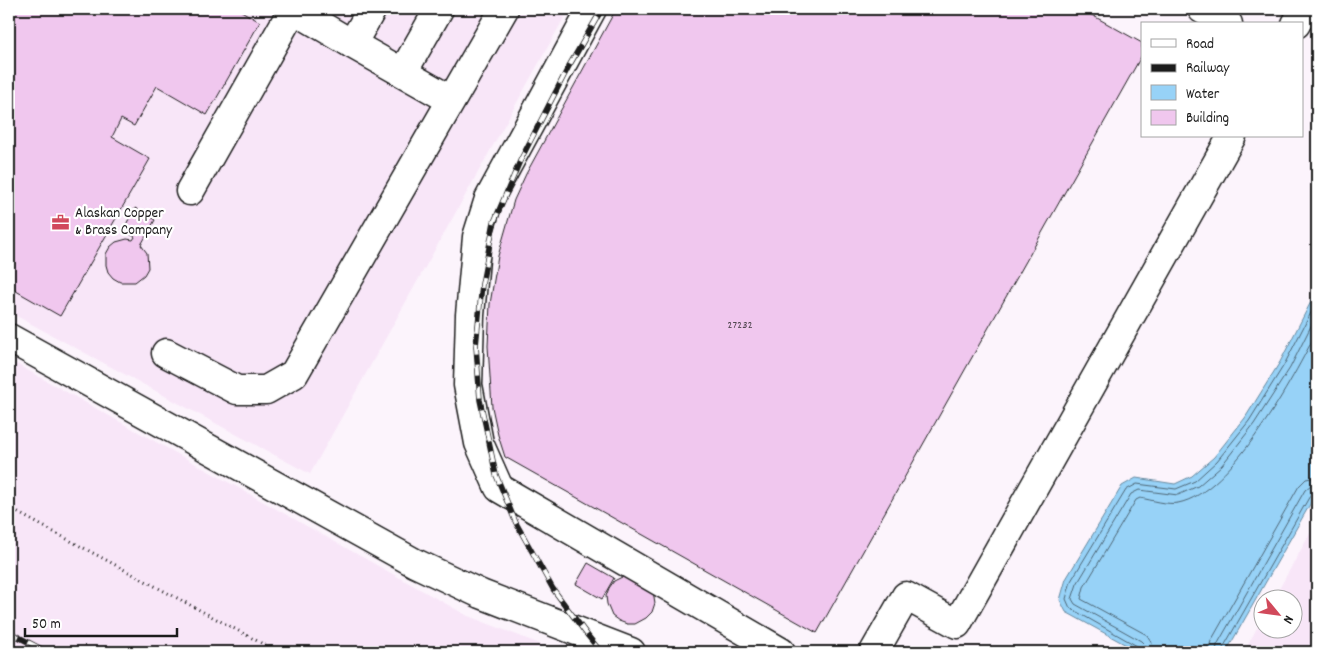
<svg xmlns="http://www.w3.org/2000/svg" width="1326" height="661" font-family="Dekko,sans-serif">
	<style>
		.built { fill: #f8e6f8 }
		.water { fill: #97d2f7; stroke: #66899f }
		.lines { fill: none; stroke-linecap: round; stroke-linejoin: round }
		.shore { stroke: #4d6574; stroke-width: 1 }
		.building { fill: #f0c7ee; stroke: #1c1c1c }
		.minor-casing { stroke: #1c1c1c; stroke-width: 31 }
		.path { stroke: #1c1c1c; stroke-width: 3; stroke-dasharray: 1 4; stroke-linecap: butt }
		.minor { stroke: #fff; stroke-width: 28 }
		.rail-casing { stroke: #1c1c1c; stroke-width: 5.5 }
		.rail { stroke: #fff; stroke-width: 4; stroke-dasharray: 11; stroke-linecap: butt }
		.labels { text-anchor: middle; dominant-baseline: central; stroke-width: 4.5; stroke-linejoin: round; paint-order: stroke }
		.number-label { font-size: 12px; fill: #514750 }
		.poi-label { font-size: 15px; fill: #1c1c1c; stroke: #fff; text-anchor: start }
	</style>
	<rect width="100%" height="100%" fill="#fcf4fc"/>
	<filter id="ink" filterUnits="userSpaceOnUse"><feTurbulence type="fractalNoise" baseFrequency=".02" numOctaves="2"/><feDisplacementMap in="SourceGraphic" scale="10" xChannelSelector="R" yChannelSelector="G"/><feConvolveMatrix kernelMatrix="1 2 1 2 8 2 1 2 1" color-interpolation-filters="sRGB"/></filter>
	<g filter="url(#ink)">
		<g class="built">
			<polygon points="9,9 569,9 310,474 9,312"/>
			<polygon points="9,360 468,616 561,652 9,652"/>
			<polygon points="1317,521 1317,652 1244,652 1263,617 1264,628 1294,628 1294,598 1274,598"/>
		</g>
		<polygon class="water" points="1317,290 1317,492 1226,652 1139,652 1066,612 1060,600 1066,579 1122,486 1136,478 1175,484 1192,476 1214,457 1245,418 1280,362"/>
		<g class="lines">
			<g class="shore">
				<polyline points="1140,652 1137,646 1070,608 1066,599 1071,581 1126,490 1137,484 1176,489 1195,481 1217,461 1249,421 1284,365 1317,301"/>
				<polyline points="1147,652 1146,646 1141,641 1075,604 1072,599 1077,584 1131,494 1139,490 1178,495 1198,486 1222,465 1254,424 1290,368 1317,314"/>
				<path d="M1154 652 1152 643 1147 635 1081 599 1084 587 1136 500 1140 498C1152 500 1167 505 1178 503 1232 493 1294 377 1317 331"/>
				<polyline points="1208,652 1211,641 1299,486 1306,479 1317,477"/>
				<polyline points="1216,652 1217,645 1305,490 1311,485 1317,484"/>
				<polyline points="1222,652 1223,648 1311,494 1317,491"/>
			</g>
		</g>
		<g class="building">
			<polygon points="9,9 238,9 260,22 207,115 157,86 134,126 121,119 112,137 150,159 60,316 9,287"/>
			<polygon points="616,9 1081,9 1142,43 1142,55 817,633 505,457 498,435 492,407 488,346 490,304 498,256 514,200 526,174"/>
			<polygon points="135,208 155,220 141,245 147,253 148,268 144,275 135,282 120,282 113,278 108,272 106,265 106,254 110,247 116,242 127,239 133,240 135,237 123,230"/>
			<polygon points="588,563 614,578 602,599 576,584"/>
			<polygon points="634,576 653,591 655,603 652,612 646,618 635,624 627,624 619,621 612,616 607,604 606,596 609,588 614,581 622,577"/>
		</g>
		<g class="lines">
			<defs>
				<g id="minor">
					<polyline points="293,9 352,44"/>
					<polyline points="372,9 352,44 451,100"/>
					<polyline points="592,9 489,199 477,237 470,315 468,385 479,443 499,488 781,652"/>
					<polyline points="1202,9 1228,24"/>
					<polyline points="1296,24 1304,9"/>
					<polyline points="403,72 439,9"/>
					<polyline points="190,191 293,9"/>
					<polyline points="9,338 415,563 481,594 631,652"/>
					<polyline points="166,353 237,390 266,390 294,374 504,9"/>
					<polyline points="874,652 906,596 957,624 1232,136"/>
				</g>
			</defs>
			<use href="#minor" class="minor-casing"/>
			<polyline class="path" points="9,508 278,652"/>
			<use href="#minor" class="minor"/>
			<defs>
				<g id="rail">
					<polyline points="9,632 47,652"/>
					<polyline points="601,652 588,636 553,589 516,523 496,475 480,400 476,346 482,284 494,222 520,161 569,66 602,9"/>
				</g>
			</defs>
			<use href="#rail" class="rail-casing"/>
			<use href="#rail" class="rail"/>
		</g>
	</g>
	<defs>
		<symbol id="office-bare" viewBox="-9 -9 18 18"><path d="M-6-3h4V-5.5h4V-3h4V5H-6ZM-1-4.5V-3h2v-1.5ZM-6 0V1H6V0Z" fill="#d1495b" stroke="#fff" stroke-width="2.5" paint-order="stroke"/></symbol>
	</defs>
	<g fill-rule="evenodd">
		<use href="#office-bare" x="48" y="210" width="25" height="25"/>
	</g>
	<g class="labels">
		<g class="number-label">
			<text x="740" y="325">27232</text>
		</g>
		<g class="poi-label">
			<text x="75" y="214">Alaskan Copper<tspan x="75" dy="17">&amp; Brass Company</tspan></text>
		</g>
	</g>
	<rect width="1326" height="661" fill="none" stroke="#fff" stroke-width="30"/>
	<rect x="15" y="15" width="1296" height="631" fill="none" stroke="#1c1c1c" stroke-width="2" filter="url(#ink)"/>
	<rect x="1141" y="22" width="162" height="115" fill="#ffffff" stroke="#a4a4a4"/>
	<rect x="1151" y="39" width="25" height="8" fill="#ffffff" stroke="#a4a4a4"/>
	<text x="1186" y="48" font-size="15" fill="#1c1c1c">Road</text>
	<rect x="1151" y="64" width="25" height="8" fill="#1c1c1c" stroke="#a4a4a4"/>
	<text x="1186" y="72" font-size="15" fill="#1c1c1c">Railway</text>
	<rect x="1151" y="85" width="25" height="15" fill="#97d2f7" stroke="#a4a4a4"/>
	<text x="1186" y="98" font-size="15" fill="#1c1c1c">Water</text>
	<rect x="1151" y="110" width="25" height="15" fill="#f0c7ee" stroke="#a4a4a4"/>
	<text x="1186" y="122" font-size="15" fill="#1c1c1c">Building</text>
	<g transform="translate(1278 614) rotate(119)"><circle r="24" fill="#ffffff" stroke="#a4a4a4"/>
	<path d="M0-4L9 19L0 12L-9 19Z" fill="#d1495b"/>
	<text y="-8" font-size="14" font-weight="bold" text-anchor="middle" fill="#1c1c1c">N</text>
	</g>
	<path d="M25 628v8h152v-8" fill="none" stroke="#1c1c1c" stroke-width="2.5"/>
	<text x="32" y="628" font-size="15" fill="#1c1c1c" stroke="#ffffff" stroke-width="4" paint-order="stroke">50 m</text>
</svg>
